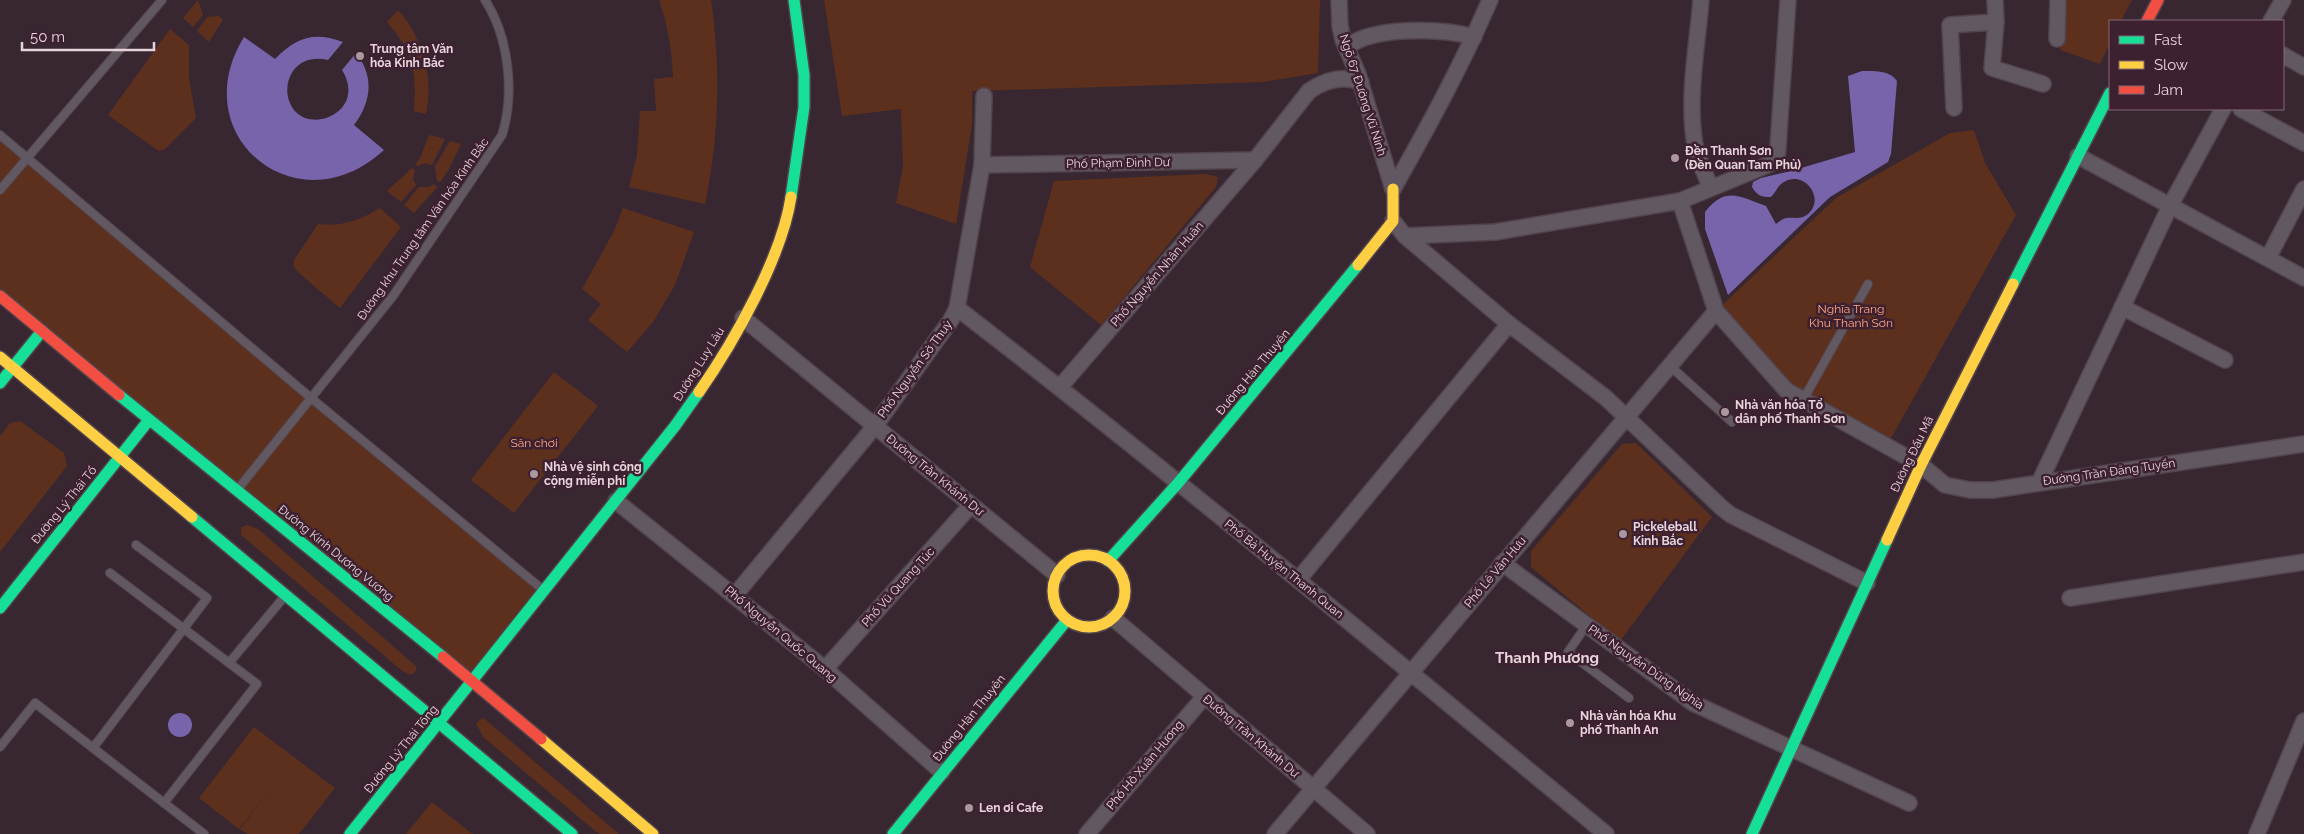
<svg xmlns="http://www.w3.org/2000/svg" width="2304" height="834" font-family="Raleway,sans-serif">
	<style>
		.green { fill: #5d301e }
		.water { fill: #7764ab }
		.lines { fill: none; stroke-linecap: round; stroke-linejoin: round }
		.lane-casing { stroke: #52444c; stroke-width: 10 }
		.street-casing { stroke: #52444c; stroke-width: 18 }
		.fast-casing { stroke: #52444c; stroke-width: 14 }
		.slow-casing { stroke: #52444c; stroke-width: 14 }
		.jam-casing { stroke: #52444c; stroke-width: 14 }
		.lane { stroke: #625862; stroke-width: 8 }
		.street { stroke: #625862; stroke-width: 15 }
		.fast { stroke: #16e098; stroke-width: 11 }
		.slow { stroke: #ffcf43; stroke-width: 11 }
		.jam { stroke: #f24e42; stroke-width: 11 }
		.poi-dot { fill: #aa97a0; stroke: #3e2130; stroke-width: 2 }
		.labels { text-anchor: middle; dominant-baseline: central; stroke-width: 5; stroke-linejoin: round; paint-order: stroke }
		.poi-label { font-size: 12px; font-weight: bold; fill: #e7d3dc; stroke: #3e2130; text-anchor: start }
		.street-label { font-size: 12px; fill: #e7d3dc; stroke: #3e2130 }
		.park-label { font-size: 12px; fill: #ffa680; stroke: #3e2130 }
		.quarter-label { font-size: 15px; font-weight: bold; fill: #e7d3dc; stroke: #3e2130 }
	</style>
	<rect width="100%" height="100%" fill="#382730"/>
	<g class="green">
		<polygon points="198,0 203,15 193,27 183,18"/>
		<path d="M659 0H711C721 69 719 136 705 204L629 187 637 155 640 111H656L654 79 673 77C672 51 668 26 659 0Z"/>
		<polygon points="824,0 1320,0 1318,73 1262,82 972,91 972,124 956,224 896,203 903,166 901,109 842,116"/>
		<polygon points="2062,0 2132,0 2121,21 2110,21 2110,43 2100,64 2060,50"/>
		<path d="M398 10C423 38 434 77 426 114L414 111C417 71 413 53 387 22Z"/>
		<polygon points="219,16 223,20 209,42 197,31 207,17"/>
		<polygon points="170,29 189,45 189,78 196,118 165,149 159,151 108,115"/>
		<polygon points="1974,130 1985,163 2016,215 1890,440 1786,390 1716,311 1836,198 1950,133"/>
		<polygon points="0,135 543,590 473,681 0,294"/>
		<polygon points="429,135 445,139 432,165 425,163 418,166 415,165 420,158"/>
		<polygon points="450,141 461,144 449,169 440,182 437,181 435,166"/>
		<polygon points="412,168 415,170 413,179 416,185 401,202 387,191"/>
		<polygon points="1205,174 1218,177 1216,187 1101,325 1030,267 1054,181"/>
		<polygon points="434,184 437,187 414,213 404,205 419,187 429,187"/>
		<path d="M380 208 401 227 340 308 299 273 294 267V260L318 224C342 227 360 220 380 208Z"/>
		<polygon points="623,208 694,232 675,285 653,322 627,352 588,320 601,304 582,289 614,231"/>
		<polygon points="554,372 598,406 514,513 471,480"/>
		<polygon points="20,421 64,453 67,466 0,552 0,436 10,423"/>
		<polygon points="1636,443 1712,517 1620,641 1531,567 1531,551 1622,444"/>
		<polygon points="247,525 258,529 416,666 416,671 413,674 408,674 401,670 241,535 241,527"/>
		<polygon points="482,718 486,720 619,834 599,834 483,737 476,724"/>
		<polygon points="254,727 335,788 299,834 247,834 240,829 276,781 239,829 199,798"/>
		<polygon points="432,802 471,833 474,834 406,834"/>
	</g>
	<g class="water">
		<path d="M244 37 275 59C296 38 313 31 343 42L328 60C315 57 302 59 293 71 288 78 286 88 288 97 298 141 370 115 342 70L356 53C375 77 371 102 354 125L384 150C297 230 183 135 244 37Z"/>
		<path d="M1862 71C1874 71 1890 70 1897 81L1891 154 1888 162 1830 197 1728 295 1705 229V212C1725 186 1739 196 1766 206L1776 224C1779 222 1782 219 1786 218 1795 217 1800 220 1808 214 1826 198 1804 170 1784 182 1778 185 1776 192 1771 197 1762 197 1757 196 1752 187L1753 182 1761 178 1791 171 1855 152 1848 76Z"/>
		<circle cx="180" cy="725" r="12"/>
	</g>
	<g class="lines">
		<defs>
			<g id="lane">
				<polyline points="0,135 311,398 542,589"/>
				<polyline points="0,190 162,0"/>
				<polyline points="1670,366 1732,422"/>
				<polyline points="1803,400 1868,284"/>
				<path d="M238 489 393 296 502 135C515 94 509 37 485 0"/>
				<polyline points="110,573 257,684 164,803"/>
				<polyline points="1586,626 1568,652 1629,698"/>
				<polyline points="229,663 284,597"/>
				<polyline points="0,747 35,703 204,834"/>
				<polyline points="93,748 207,598 136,545"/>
			</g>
			<g id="street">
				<polyline points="1339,0 1340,26 1343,40 1358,74 1393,189"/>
				<path d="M1701 0C1697 48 1687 98 1695 145 1698 160 1705 174 1711 188"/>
				<polyline points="1788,0 1777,161 1680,201 1716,311 1786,390 1921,465 1945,485 1970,490 1993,490 2304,444"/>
				<polyline points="2271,21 2283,0"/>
				<polyline points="1996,22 1992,68 2043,84"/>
				<polyline points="2057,39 2058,0"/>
				<path d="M1347 47C1373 26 1442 28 1474 37"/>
				<polyline points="2283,55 2304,67"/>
				<polyline points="1954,108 1950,25 1996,22 1995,0"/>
				<polyline points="2241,109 2304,143"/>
				<polyline points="2078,156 2304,278"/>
				<polyline points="982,165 1255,160"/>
				<path d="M1393 189C1428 127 1462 65 1490 0"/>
				<polyline points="1393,221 1405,236 1509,324 1606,398 1722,508 1731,515 1867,583"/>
				<polyline points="1405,236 1495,232 1680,201"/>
				<polyline points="2268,258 2304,189"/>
				<polyline points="2122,307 2225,360"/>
				<path d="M957 308C1178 478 1391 657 1606 834"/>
				<polyline points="743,318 1057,575"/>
				<path d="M1060 387 1255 160 1309 91C1325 80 1343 75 1361 82"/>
				<polyline points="2039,483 2170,206 2223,109"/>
				<polyline points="616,501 825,669 942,772"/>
				<polyline points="1502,563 1693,703 1909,803"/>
				<polyline points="1298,580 1509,324"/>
				<polyline points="735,595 875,426 951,320 957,308 982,165 984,96"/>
				<polyline points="2070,598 2304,562"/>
				<polyline points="1113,618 1367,834"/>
				<polyline points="825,669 971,505"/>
				<polyline points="1087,834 1204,697"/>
				<polyline points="1275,834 1716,311"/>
				<polyline points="2257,834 2304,721"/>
			</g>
			<g id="fast">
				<polyline points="791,197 804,107 804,75 794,0"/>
				<polyline points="2013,284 2110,93"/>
				<polyline points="0,383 42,331"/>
				<polyline points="119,395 443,657"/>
				<polyline points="192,517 572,834"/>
				<polyline points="1108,561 1179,482 1358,265"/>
				<polyline points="0,608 149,420"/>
				<polyline points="350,834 675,426 699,392"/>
				<polyline points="893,834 1067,620"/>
				<polyline points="1752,834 1887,540"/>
			</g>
			<g id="slow">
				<polyline points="1358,265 1393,221 1393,189"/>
				<polyline points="0,357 192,517"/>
				<path d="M699 392C734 342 782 257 791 197"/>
				<polyline points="1887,540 1921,465 2013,284"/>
				<circle cx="1089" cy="591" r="36"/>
				<polyline points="541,739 653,834"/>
			</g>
			<g id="jam">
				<polyline points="2147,21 2158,0"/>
				<polyline points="0,296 119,395"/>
				<polyline points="443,657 541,739"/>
			</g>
		</defs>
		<use href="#lane" class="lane-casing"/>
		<use href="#street" class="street-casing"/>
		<use href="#fast" class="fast-casing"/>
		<use href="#slow" class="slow-casing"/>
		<use href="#jam" class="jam-casing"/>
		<use href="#lane" class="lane"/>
		<use href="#street" class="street"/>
		<use href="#fast" class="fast"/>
		<use href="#slow" class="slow"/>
		<use href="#jam" class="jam"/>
	</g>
	<g class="poi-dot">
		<circle cx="360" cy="56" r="5"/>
		<circle cx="1675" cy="158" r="5"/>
		<circle cx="1725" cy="412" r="5"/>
		<circle cx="534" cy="474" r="5"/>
		<circle cx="1623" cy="534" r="5"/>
		<circle cx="1570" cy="723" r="5"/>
		<circle cx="969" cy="808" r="5"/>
	</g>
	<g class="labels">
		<g class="poi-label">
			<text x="370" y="49">Trung tâm Văn<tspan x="370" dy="14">hóa Kinh Bắc</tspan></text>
			<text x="1685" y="151">Đền Thanh Sơn<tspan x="1685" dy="14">(Đền Quan Tam Phủ)</tspan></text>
			<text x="1735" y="405">Nhà văn hóa Tổ<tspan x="1735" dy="14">dân phố Thanh Sơn</tspan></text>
			<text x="544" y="467">Nhà vệ sinh công<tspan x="544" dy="14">cộng miễn phí</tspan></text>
			<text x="1633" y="527">Pickeleball<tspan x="1633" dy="14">Kinh Bắc</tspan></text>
			<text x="1580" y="716">Nhà văn hóa Khu<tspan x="1580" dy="14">phố Thanh An</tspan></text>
			<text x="979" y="808">Len ơi Cafe</text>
		</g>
		<g class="street-label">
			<text transform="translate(1363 95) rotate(72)">Ngõ 67 Đường Vũ Ninh</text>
			<text transform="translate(1118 163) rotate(-1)">Phố Phạm Đình Dư</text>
			<text transform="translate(423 229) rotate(-55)">Đường khu Trung tâm Văn hóa Kinh Bắc</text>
			<text transform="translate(1157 274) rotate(-49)">Phố Nguyễn Nhân Huân</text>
			<text transform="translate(699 364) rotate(-58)">Đường Luy Lâu</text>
			<text transform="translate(915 369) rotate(-54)">Phố Nguyễn Sở Thuỳ</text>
			<text transform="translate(1253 372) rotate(-50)">Đường Hàn Thuyên</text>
			<text transform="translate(1912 454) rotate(-64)">Đường Đấu Mã</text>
			<text transform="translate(2109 472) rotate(-8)">Đường Trần Đăng Tuyển</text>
			<text transform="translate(935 475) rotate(39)">Đường Trần Khánh Dư</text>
			<text transform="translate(64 505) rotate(-51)">Đường Lý Thái Tổ</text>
			<text transform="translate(336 553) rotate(39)">Đường Kinh Dương Vương</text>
			<text transform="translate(1284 569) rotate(39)">Phố Bà Huyện Thanh Quan</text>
			<text transform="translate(1495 572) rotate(-50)">Phố Lê Văn Hưu</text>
			<text transform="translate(898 587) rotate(-48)">Phố Vũ Quang Túc</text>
			<text transform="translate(781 634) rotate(40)">Phố Nguyễn Quốc Quang</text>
			<text transform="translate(1646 667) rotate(35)">Phố Nguyễn Dũng Nghĩa</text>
			<text transform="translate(969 718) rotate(-51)">Đường Hàn Thuyên</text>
			<text transform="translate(1251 736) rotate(40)">Đường Trần Khánh Dư</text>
			<text transform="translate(401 749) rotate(-51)">Đường Lý Thái Tông</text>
			<text transform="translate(1145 765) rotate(-50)">Phố Hồ Xuân Hương</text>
		</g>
		<g class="park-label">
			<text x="1851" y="309">Nghĩa Trang<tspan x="1851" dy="14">Khu Thanh Sơn</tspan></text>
			<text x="534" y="443">Sân chơi</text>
		</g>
		<g class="quarter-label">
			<text x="1547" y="658">Thanh Phương</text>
		</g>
	</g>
	<rect x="2109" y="20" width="175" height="90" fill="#3e2130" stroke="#826875"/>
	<rect x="2119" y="36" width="25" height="8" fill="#16e098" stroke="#826875"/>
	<text x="2154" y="45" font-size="15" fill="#e7d3dc">Fast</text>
	<rect x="2119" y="61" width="25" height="8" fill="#ffcf43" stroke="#826875"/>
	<text x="2154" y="70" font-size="15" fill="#e7d3dc">Slow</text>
	<rect x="2119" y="86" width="25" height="8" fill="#f24e42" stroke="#826875"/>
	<text x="2154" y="95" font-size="15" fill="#e7d3dc">Jam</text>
	<path d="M22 42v8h132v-8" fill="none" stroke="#e7d3dc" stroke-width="2.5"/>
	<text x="30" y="42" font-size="15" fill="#e7d3dc" stroke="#3e2130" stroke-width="4" paint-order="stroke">50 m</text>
</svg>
